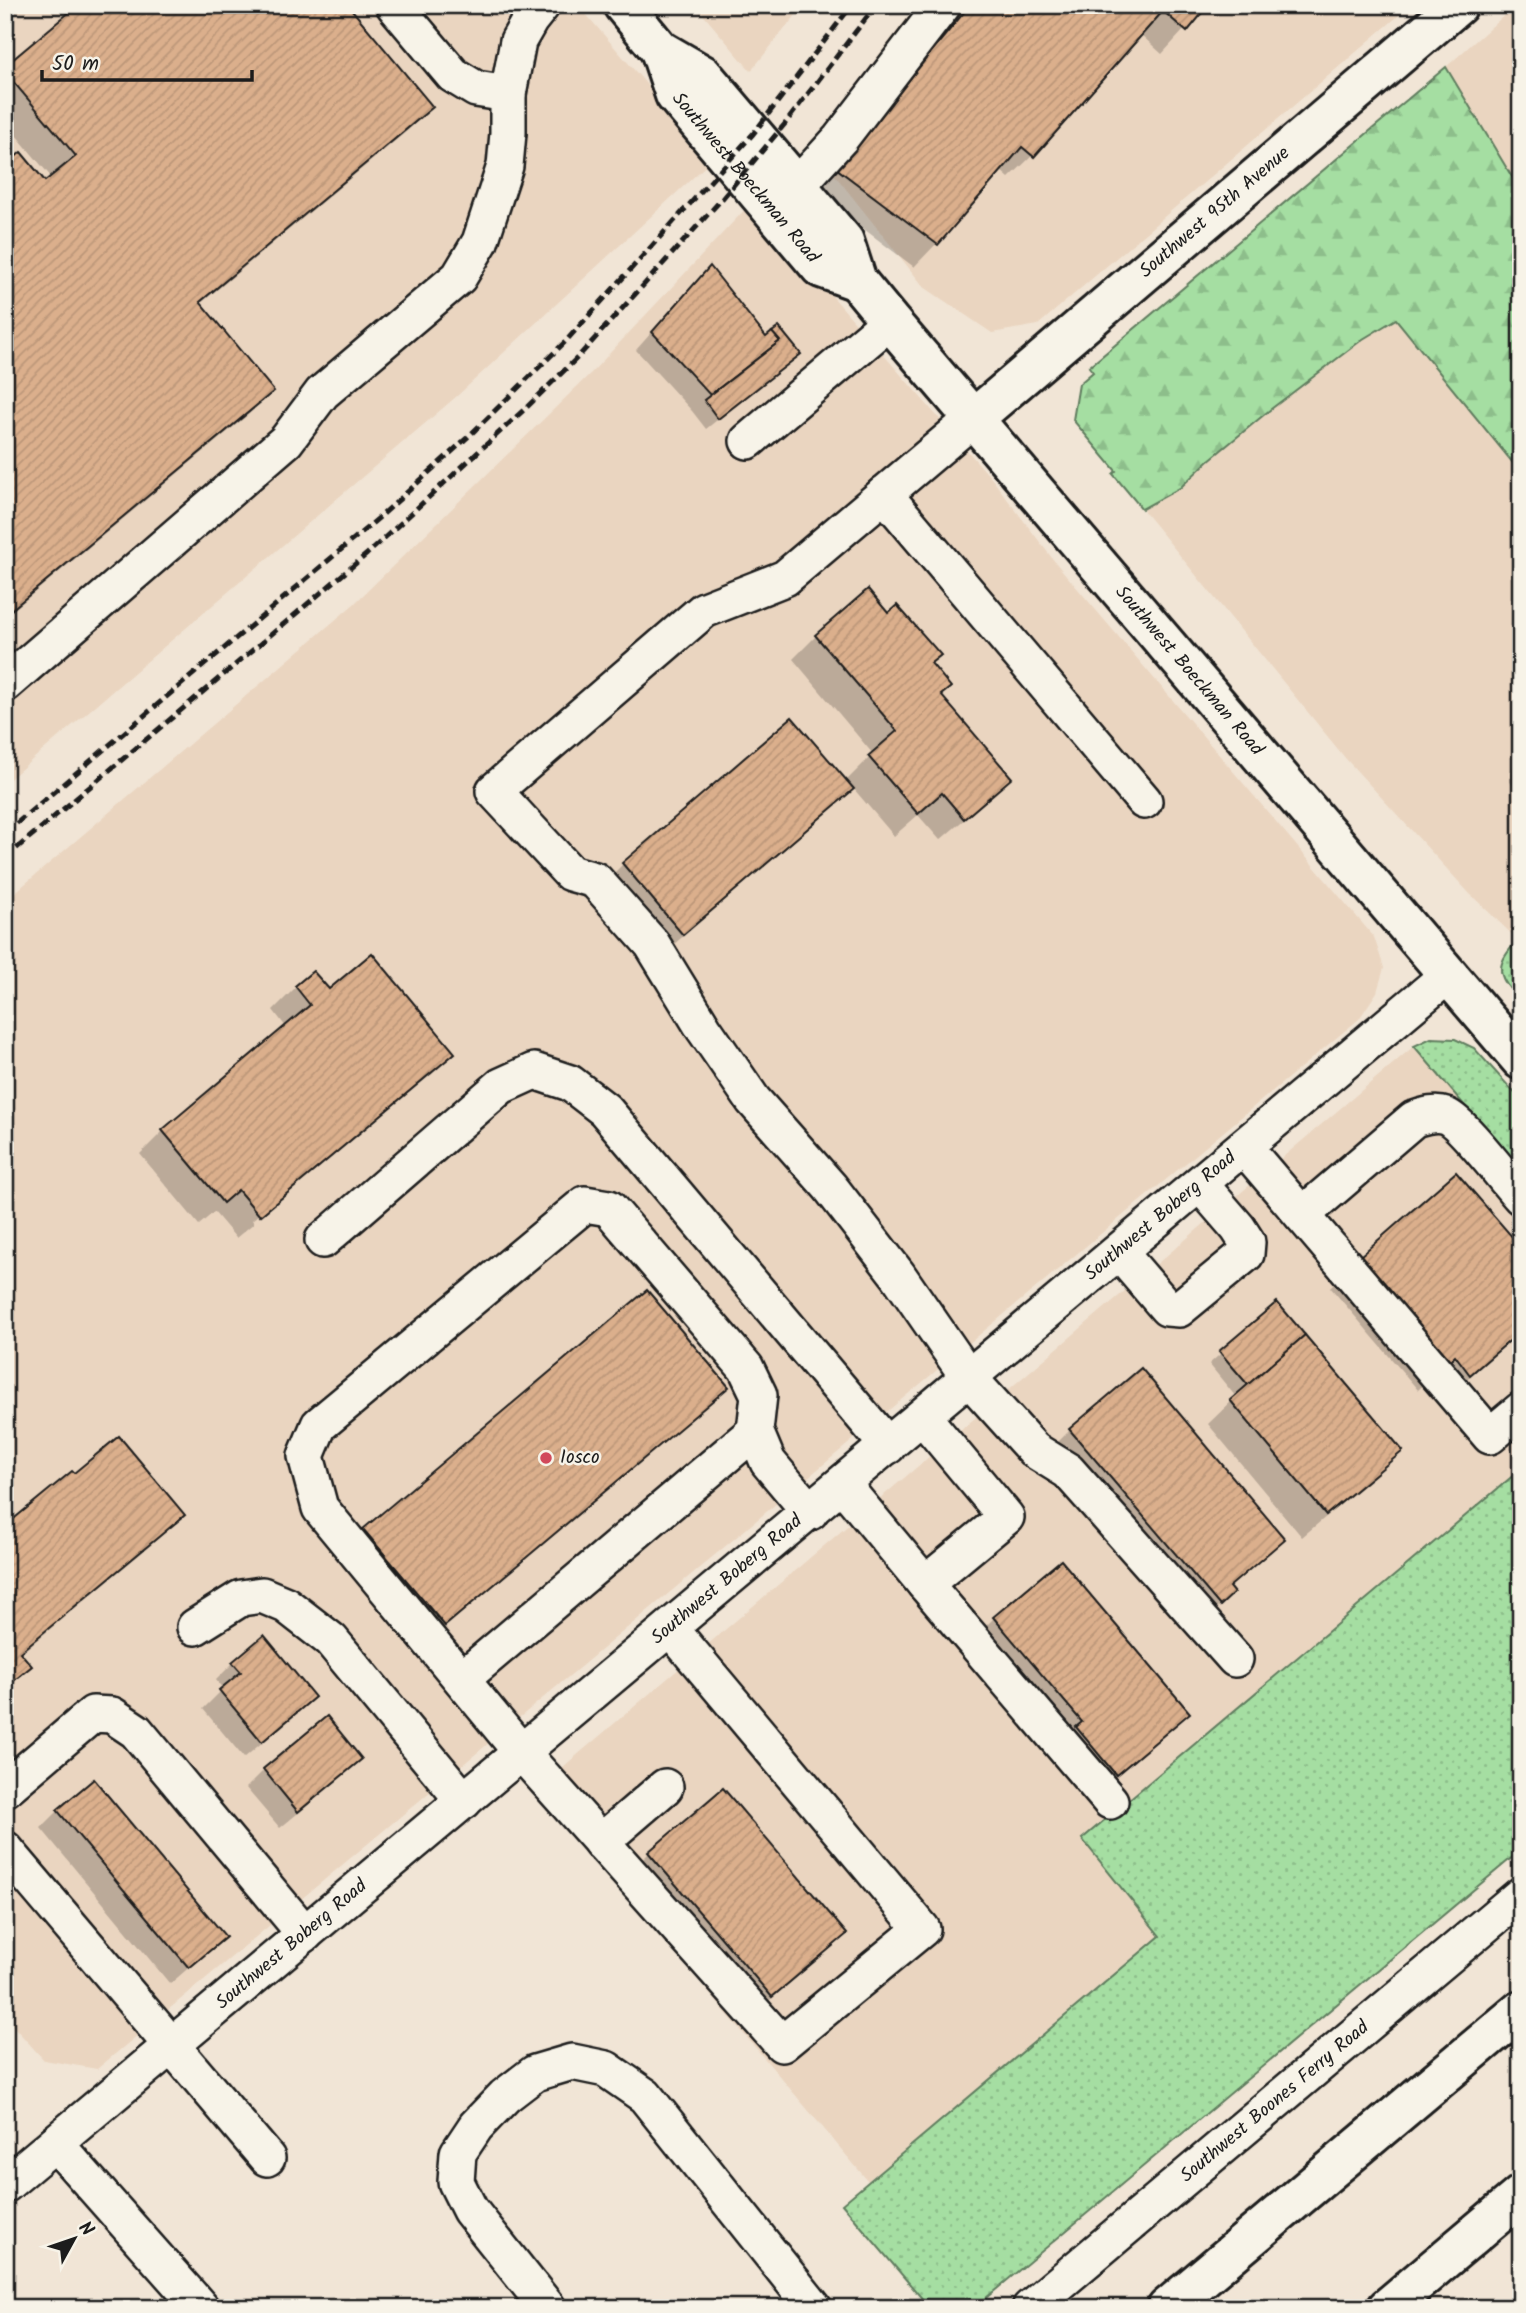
<svg xmlns="http://www.w3.org/2000/svg" width="1526" height="2313" font-family="Kalam,sans-serif">
	<style>
		.built { fill: #ead5c0 }
		.grass { fill: url(#grass-dots); stroke: #607d5f; stroke-width: 2 }
		.forest { fill: url(#forest-firs); stroke: #607d5f; stroke-width: 2 }
		.shadow { fill: #0003 }
		.building { fill: url(#building-hatch); stroke: #1c1c1c; stroke-width: 2 }
		.lines { fill: none; stroke-linecap: round; stroke-linejoin: round }
		.minor-casing { stroke: #1c1c1c; stroke-width: 40 }
		.major-casing { stroke: #1c1c1c; stroke-width: 44 }
		.highway-casing { stroke: #1c1c1c; stroke-width: 44 }
		.minor { stroke: #f7f3e8; stroke-width: 35 }
		.major { stroke: #f7f3e8; stroke-width: 38 }
		.highway { stroke: #f7f3e8; stroke-width: 38 }
		.rail { stroke: #1c1c1c; stroke-width: 5; stroke-dasharray: 10 5; stroke-linecap: butt }
		.poi-dot { fill: #d1495b; stroke: #f7f3e8; stroke-width: 2.5 }
		.labels { text-anchor: middle; dominant-baseline: central; stroke-width: 5; stroke-linejoin: round; paint-order: stroke }
		.street-label { font-size: 19px; fill: #1c1c1c; stroke: #f7f3e8 }
		.poi-label { font-size: 19px; fill: #1c1c1c; stroke: #f7f3e8; text-anchor: start }
	</style>
	<defs>
		<pattern id="grass-dots" width="8" height="8" patternUnits="userSpaceOnUse" patternTransform="scale(1.75)"><rect width="8" height="8" fill="#a5dea2"/><path d="M2 2h.1M6 6h.1" fill="none" stroke="#8dbe8b" stroke-width="1.8" stroke-linecap="round"/></pattern>
		<pattern id="forest-firs" width="22" height="20" patternUnits="userSpaceOnUse" patternTransform="scale(1.75)"><rect width="22" height="20" fill="#a5dea2"/><path d="M5 1l3.5 6h-7zM16 11l3.5 6h-7z" fill="#8dbe8b"/></pattern>
		<pattern id="building-hatch" width="6" height="6" patternUnits="userSpaceOnUse" patternTransform="scale(1.75)"><rect width="6" height="6" fill="#dbaf8c"/><path d="M-1 1l2-2M0 6l6-6M5 7l2-2" fill="none" stroke="#bb9678"/></pattern>
	</defs>
	<rect width="100%" height="100%" fill="#f1e5d6"/>
	<filter id="ink" filterUnits="userSpaceOnUse"><feTurbulence type="fractalNoise" baseFrequency=".0143" numOctaves="2"/><feDisplacementMap in="SourceGraphic" scale="14" xChannelSelector="R" yChannelSelector="G"/><feConvolveMatrix kernelMatrix="1 2 1 2 8 2 1 2 1" color-interpolation-filters="sRGB"/></filter>
	<g filter="url(#ink)">
		<g class="built">
			<polygon points="5,5 578,5 712,160 457,396 5,783"/>
			<polygon points="695,5 804,5 751,71"/>
			<polygon points="917,5 1411,5 1038,325 992,333 924,287 811,145"/>
			<polygon points="1516,5 1521,5 1521,192 1446,67"/>
			<polygon points="751,203 992,479 1055,562 1374,937 1384,968 1377,992 1359,1019 97,2069 44,2060 5,2017 5,901 354,604 593,371"/>
			<polygon points="1397,319 1521,473 1521,943 1470,894 1346,759 1142,509 1180,488 1208,461 1271,409 1363,339"/>
			<polygon points="1414,1046 1521,1172 1521,1469 1082,1838 1160,1935 868,2181 537,1789"/>
		</g>
		<g class="grass">
			<path d="M1518 940 1521 943V1002C1498 976 1492 968 1518 940Z"/>
			<polygon points="1431,1038 1455,1039 1474,1048 1521,1100 1521,1172 1414,1046"/>
			<polygon points="1521,1469 1521,1850 974,2308 930,2308 842,2204 1160,1936 1082,1839"/>
		</g>
		<polygon class="forest" points="1446,67 1521,192 1521,473 1396,319 1363,339 1271,409 1208,461 1180,488 1142,509 1113,474 1116,471 1073,420 1079,384 1093,372 1089,367"/>
		<g class="shadow">
			<polygon points="968,5 1207,5 1162,54 1140,34 1033,155 1009,178 1000,170 937,243 914,267 815,192"/>
			<polygon points="5,68 431,107 408,130 200,304 272,391 249,414 5,617 5,168 45,184 52,178 5,122"/>
			<polygon points="693,286 766,339 779,329 799,354 706,429 692,411 636,350"/>
			<polygon points="868,592 929,664 939,696 1009,778 986,801 940,840 918,815 894,836 853,788 828,812 659,957 600,887 623,864 792,720 845,782 873,754 793,659 816,636"/>
			<polygon points="1521,758 1521,791 1514,788 1509,780 1513,766"/>
			<polygon points="296,987 328,991 453,1053 431,1075 431,1071 252,1220 254,1223 236,1238 214,1212 199,1225 140,1154 163,1131 286,1027 273,1010"/>
			<polygon points="1521,1250 1521,1332 1446,1397 1431,1377 1418,1390 1330,1287 1353,1264"/>
			<polygon points="1277,1304 1400,1451 1377,1474 1302,1537 1208,1424 1236,1397 1209,1364"/>
			<polygon points="709,1404 427,1642 347,1548 365,1530"/>
			<polygon points="1070,1430 1283,1539 1228,1589 1232,1593 1209,1616 1047,1453"/>
			<polygon points="182,1515 159,1538 20,1654 29,1665 5,1689 5,1529"/>
			<polygon points="994,1618 1187,1713 1164,1736 1092,1797 971,1641"/>
			<polygon points="233,1663 313,1697 296,1714 244,1758 203,1709 223,1689 216,1680"/>
			<polygon points="326,1718 360,1759 343,1776 280,1828 246,1788 264,1770"/>
			<polygon points="58,1811 224,1937 170,1984 41,1828"/>
			<polygon points="649,1853 844,1933 821,1956 748,2019 626,1876"/>
		</g>
		<g class="building">
			<polygon points="78,5 348,5 433,107 200,302 274,391 5,615 5,166 21,152 45,181 76,156 5,72 5,66"/>
			<polygon points="970,5 1209,5 1187,32 1163,11 1034,157 1022,147 938,245 836,168"/>
			<polygon points="710,266 766,337 772,332 780,341 710,395 652,332"/>
			<polygon points="779,327 801,354 718,419 704,400 780,341 772,332"/>
			<polygon points="868,589 888,613 897,605 941,655 931,663 951,687 941,695 1012,778 964,819 942,793 918,814 868,756 897,731 815,635"/>
			<polygon points="792,717 854,789 683,935 622,863"/>
			<polygon points="372,953 455,1053 260,1216 238,1190 223,1203 162,1130 310,1005 295,986 313,971 329,989"/>
			<polygon points="1456,1172 1521,1247 1521,1331 1470,1375 1455,1355 1442,1368 1352,1263"/>
			<polygon points="647,1290 729,1387 445,1626 363,1529"/>
			<polygon points="1277,1302 1305,1335 1248,1385 1219,1351"/>
			<polygon points="1305,1335 1403,1451 1326,1515 1230,1400"/>
			<polygon points="1141,1368 1285,1539 1229,1587 1234,1593 1220,1606 1069,1429"/>
			<polygon points="119,1436 185,1515 20,1652 32,1666 5,1688 5,1526 72,1471 74,1473"/>
			<polygon points="1061,1560 1190,1713 1116,1775 1076,1727 1082,1722 993,1617"/>
			<polygon points="264,1635 315,1697 262,1742 219,1690 241,1672 232,1662"/>
			<polygon points="327,1716 362,1759 298,1812 263,1769"/>
			<polygon points="94,1779 226,1937 189,1968 57,1810"/>
			<polygon points="723,1788 847,1934 772,1997 648,1852"/>
		</g>
		<g class="lines">
			<defs>
				<g id="minor">
					<polyline points="394,5 453,75 476,89 508,94"/>
					<polyline points="797,186 840,139 943,5"/>
					<polyline points="973,419 785,578 704,610 494,791 570,873 595,880 652,944 704,1029 753,1100 830,1187 898,1275 969,1378 1034,1450 1068,1471 1235,1659"/>
					<polyline points="748,441 890,321"/>
					<polyline points="884,494 1144,801"/>
					<polyline points="5,684 286,441 322,393 459,277 480,242 505,166 508,133 508,94 518,41 530,20 542,5"/>
					<polyline points="1244,1147 1490,1436 1521,1410"/>
					<path d="M1302 1215 1414 1119C1424 1116 1435 1112 1446 1116 1463 1123 1506 1181 1521 1197"/>
					<polyline points="323,1240 501,1086 534,1071 570,1083 605,1110 888,1446"/>
					<polyline points="1119,1252 1167,1308 1179,1309 1246,1254 1247,1242 1238,1228 1200,1184"/>
					<polyline points="842,1484 925,1584 1006,1517 923,1417"/>
					<polyline points="925,1584 1110,1801"/>
					<polyline points="195,1627 241,1598 262,1595 286,1605 331,1640 464,1801"/>
					<polyline points="670,1628 922,1929 782,2044 522,1753 320,1508 306,1456 319,1425 585,1204 609,1208 746,1368 759,1395 755,1431 768,1462 810,1512"/>
					<polyline points="462,1679 755,1431"/>
					<polyline points="5,1789 93,1714 112,1715 136,1731 305,1934"/>
					<polyline points="601,1842 665,1787"/>
					<polyline points="5,1849 267,2158"/>
					<polyline points="55,2143 201,2308"/>
					<path id="s1" d="M5 2185 1447 976"/>
					<polyline points="548,2308 470,2210 456,2182 458,2153 476,2126 505,2096 535,2073 572,2062 606,2069 645,2096 814,2308"/>
					<path id="s2" d="M1030 2308 1521 1895"/>
				</g>
				<g id="major">
					<path id="s3" d="M623 5 660 50 703 75 844 241 857 281 890 321 1521 1060"/>
					<path id="s4" d="M660 50 675 95 821 268 857 281"/>
					<path id="s5" d="M973 419 1458 5"/>
				</g>
				<g id="highway">
					<polyline points="1167,2308 1521,2010"/>
					<polyline points="1387,2308 1521,2195"/>
				</g>
			</defs>
			<use href="#minor" class="minor-casing"/>
			<use href="#major" class="major-casing"/>
			<use href="#highway" class="highway-casing"/>
			<use href="#minor" class="minor"/>
			<use href="#major" class="major"/>
			<use href="#highway" class="highway"/>
			<g class="rail">
				<polyline points="5,833 381,516 469,436 565,342 753,134 852,5"/>
				<polyline points="5,858 367,554 527,407 578,357 721,200 784,125 876,5"/>
			</g>
		</g>
	</g>
	<circle class="poi-dot" cx="546" cy="1458" r="7"/>
	<g class="labels">
		<g class="street-label">
			<text stroke="none"><textPath href="#s4" startOffset="156">Southwest Boeckman Road</textPath></text>
			<text stroke="none"><textPath href="#s5" startOffset="318">Southwest 95th Avenue</textPath></text>
			<text stroke="none"><textPath href="#s3" startOffset="880">Southwest Boeckman Road</textPath></text>
			<text stroke="none"><textPath href="#s1" startOffset="1508">Southwest Boberg Road</textPath></text>
			<text stroke="none"><textPath href="#s1" startOffset="942">Southwest Boberg Road</textPath></text>
			<text stroke="none"><textPath href="#s1" startOffset="374">Southwest Boberg Road</textPath></text>
			<text stroke="none"><textPath href="#s2" startOffset="320">Southwest Boones Ferry Road</textPath></text>
		</g>
		<g class="poi-label">
			<text x="560" y="1458">Iosco</text>
		</g>
	</g>
	<rect width="1526" height="2313" fill="none" stroke="#f7f3e8" stroke-width="28"/>
	<rect x="14" y="14" width="1498" height="2285" fill="none" stroke="#1c1c1c" stroke-width="2.5" filter="url(#ink)"/>
	<g transform="translate(74 2239) rotate(50)" stroke="#f7f3e8" stroke-width="5" paint-order="stroke">
	<path d="M0-5L12 26L0 18L-12 26Z" fill="#1c1c1c"/>
	<text y="-10" font-size="19" font-weight="bold" text-anchor="middle" fill="#1c1c1c">N</text>
	</g>
	<path d="M42 70v10h210v-10" fill="none" stroke="#1c1c1c" stroke-width="3.5"/>
	<text x="52" y="70" font-size="21" fill="#1c1c1c" stroke="#f7f3e8" stroke-width="5" paint-order="stroke">50 m</text>
</svg>
